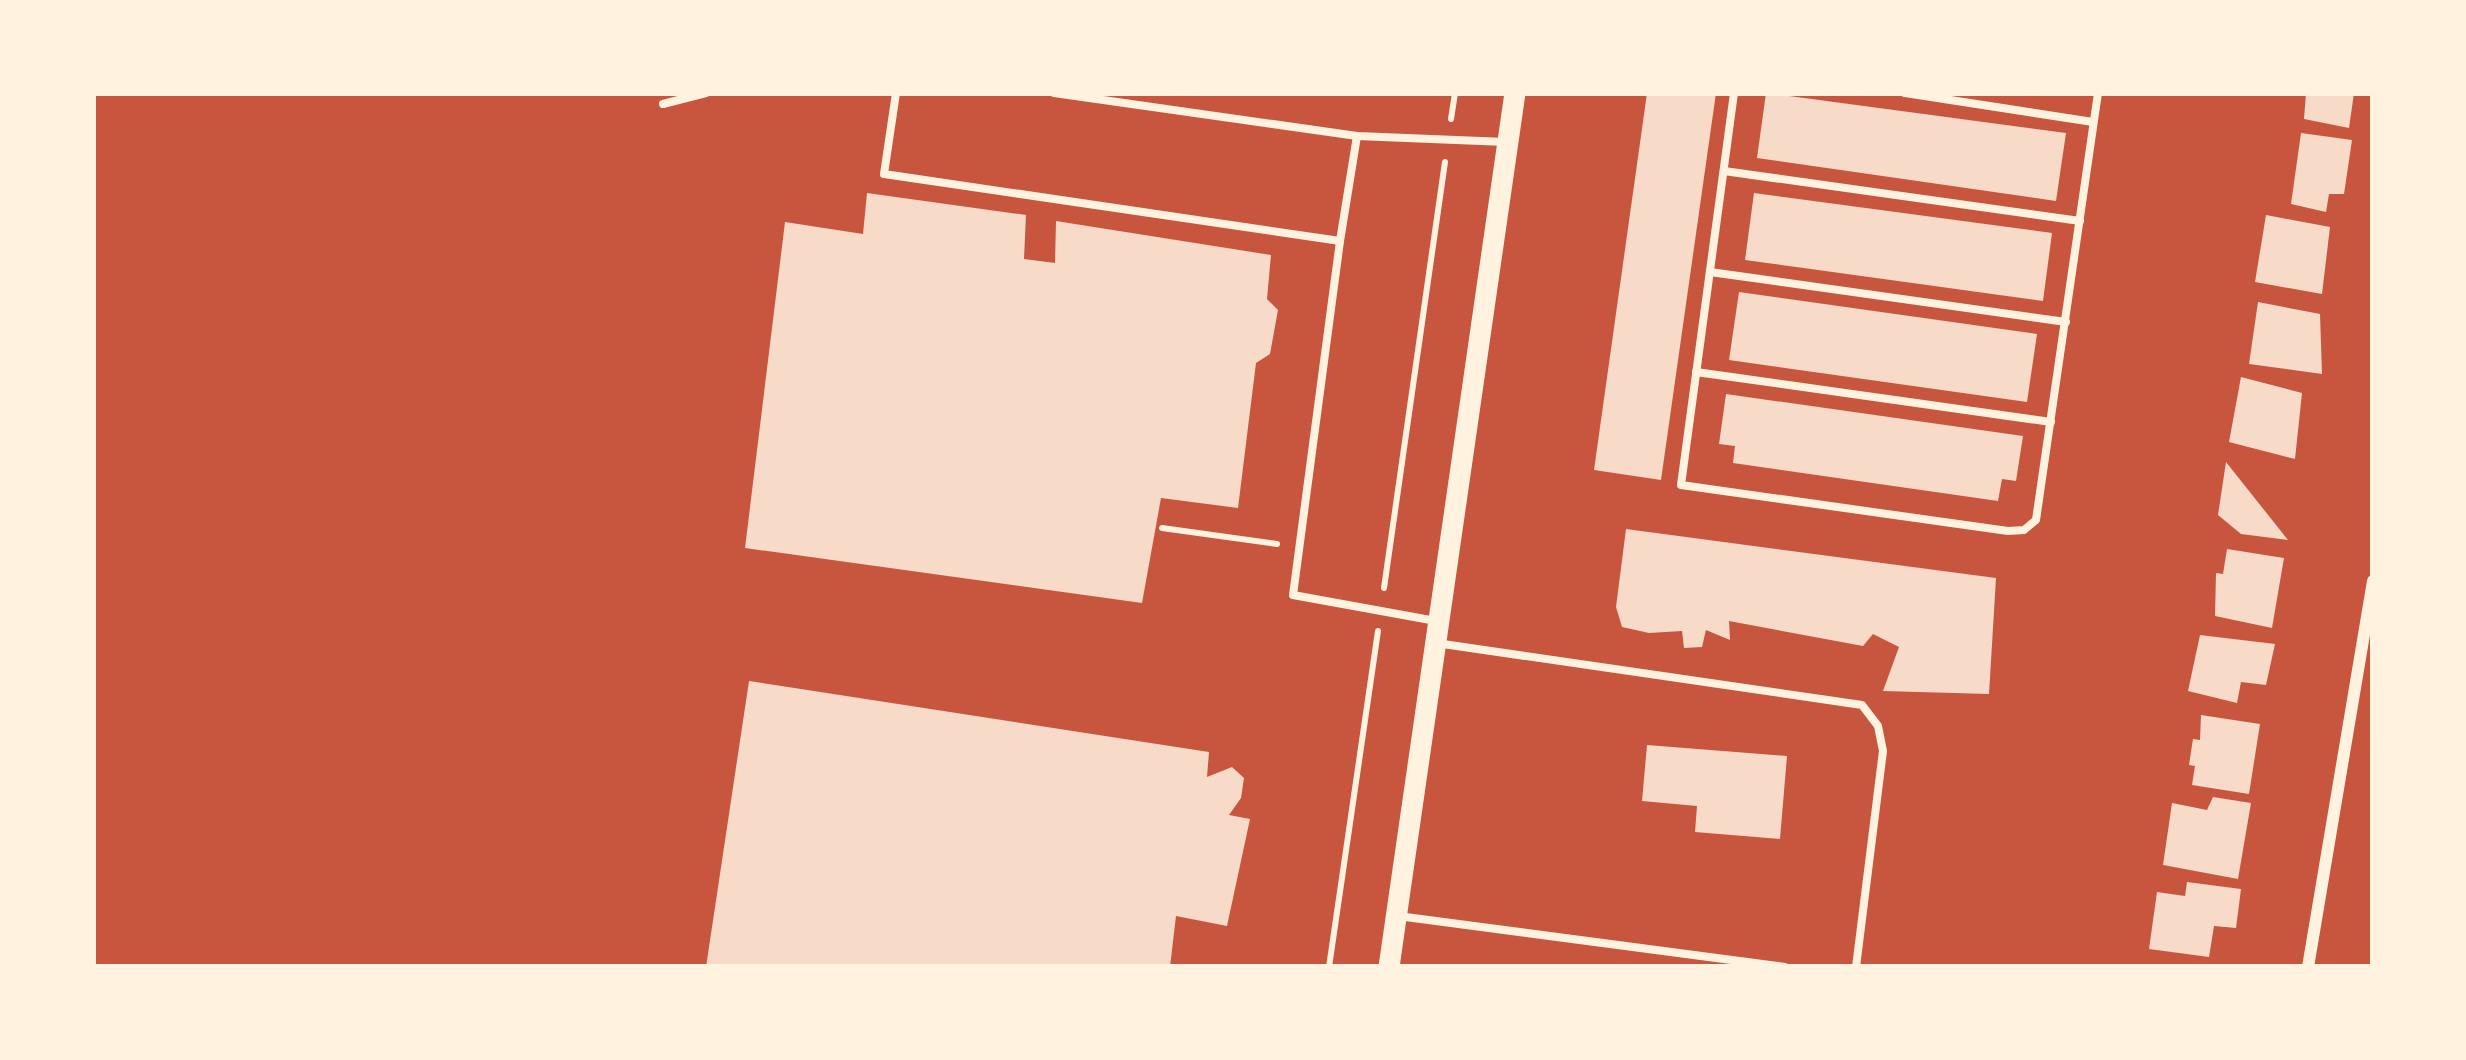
<svg xmlns="http://www.w3.org/2000/svg" width="2466" height="1060" font-family="'Public Sans',sans-serif">
	<style>
		.building { fill: #f7dbc8 }
		.lines { fill: none; stroke-linecap: round; stroke-linejoin: round }
		.path { stroke: #fff3e0; stroke-width: 6 }
		.service { stroke: #fff3e0; stroke-width: 8 }
		.minor { stroke: #fff3e0; stroke-width: 12 }
		.secondary { stroke: #fff3e0; stroke-width: 21 }
	</style>
	<rect width="100%" height="100%" fill="#c8553d"/>
	<g class="building">
		<polygon points="1647,93 1716,93 1661,480 1594,470"/>
		<polygon points="1766,93 2066,133 2056,201 1757,158"/>
		<polygon points="2306,93 2354,93 2349,128 2304,119"/>
		<polygon points="2301,133 2352,140 2344,194 2329,194 2326,212 2291,204"/>
		<polygon points="867,193 1026,215 1024,259 1055,263 1056,221 1271,255 1267,299 1278,310 1270,354 1256,363 1238,508 1161,498 1142,603 745,548 785,222 863,234"/>
		<polygon points="1754,193 2052,233 2043,301 1745,260"/>
		<polygon points="2266,215 2330,227 2322,294 2255,282"/>
		<polygon points="1739,292 2037,334 2027,402 1729,360"/>
		<polygon points="2258,302 2320,314 2322,374 2249,364"/>
		<polygon points="2241,377 2302,393 2295,459 2229,442"/>
		<polygon points="1726,394 2023,436 2016,481 2002,479 1998,501 1733,463 1735,446 1719,444"/>
		<polygon points="2226,462 2288,540 2241,534 2218,515"/>
		<polygon points="1626,529 1996,578 1989,694 1883,691 1899,647 1873,634 1863,646 1729,621 1730,640 1706,630 1702,647 1684,648 1682,631 1649,633 1622,627 1616,607"/>
		<polygon points="2227,549 2284,558 2272,628 2215,616 2216,573 2223,574"/>
		<polygon points="2200,635 2275,644 2266,685 2241,682 2237,703 2188,691"/>
		<polygon points="749,681 1209,752 1207,777 1232,767 1244,778 1241,798 1229,815 1250,819 1227,926 1176,916 1170,967 706,967"/>
		<polygon points="2201,715 2260,724 2249,794 2192,785 2195,766 2189,765 2193,739 2200,740"/>
		<polygon points="1647,745 1787,756 1780,839 1695,832 1697,806 1642,801"/>
		<polygon points="2213,797 2251,803 2238,879 2163,865 2172,803 2207,810"/>
		<polygon points="2187,882 2241,889 2236,928 2214,926 2209,957 2149,949 2157,892 2185,896"/>
	</g>
	<g class="lines">
		<g class="path">
			<polyline points="1451,119 1455,93"/>
			<polyline points="1162,528 1277,544"/>
			<polyline points="1384,588 1445,162"/>
			<polyline points="1329,967 1378,631"/>
		</g>
		<g class="service">
			<polyline points="896,93 884,174 1340,241 1357,136"/>
			<polyline points="1054,93 1357,136 1506,142"/>
			<polyline points="1734,93 1681,485 2008,531 2024,530 2036,520 2098,93"/>
			<polyline points="1905,93 2093,122"/>
			<polyline points="663,104 706,93"/>
			<polyline points="1724,171 2080,221"/>
			<polyline points="1340,241 1293,595 1436,621"/>
			<polyline points="1710,272 2066,322"/>
			<polyline points="1696,372 2051,422"/>
			<polyline points="1436,643 1862,705 1878,726 1883,751 1856,967"/>
			<polyline points="1398,916 1785,967"/>
		</g>
		<polyline class="minor" points="2308,967 2373,581"/>
		<polyline class="secondary" points="1389,967 1515,93"/>
	</g>
	<rect width="2466" height="1060" fill="none" stroke="#fff3e0" stroke-width="192"/>
</svg>
